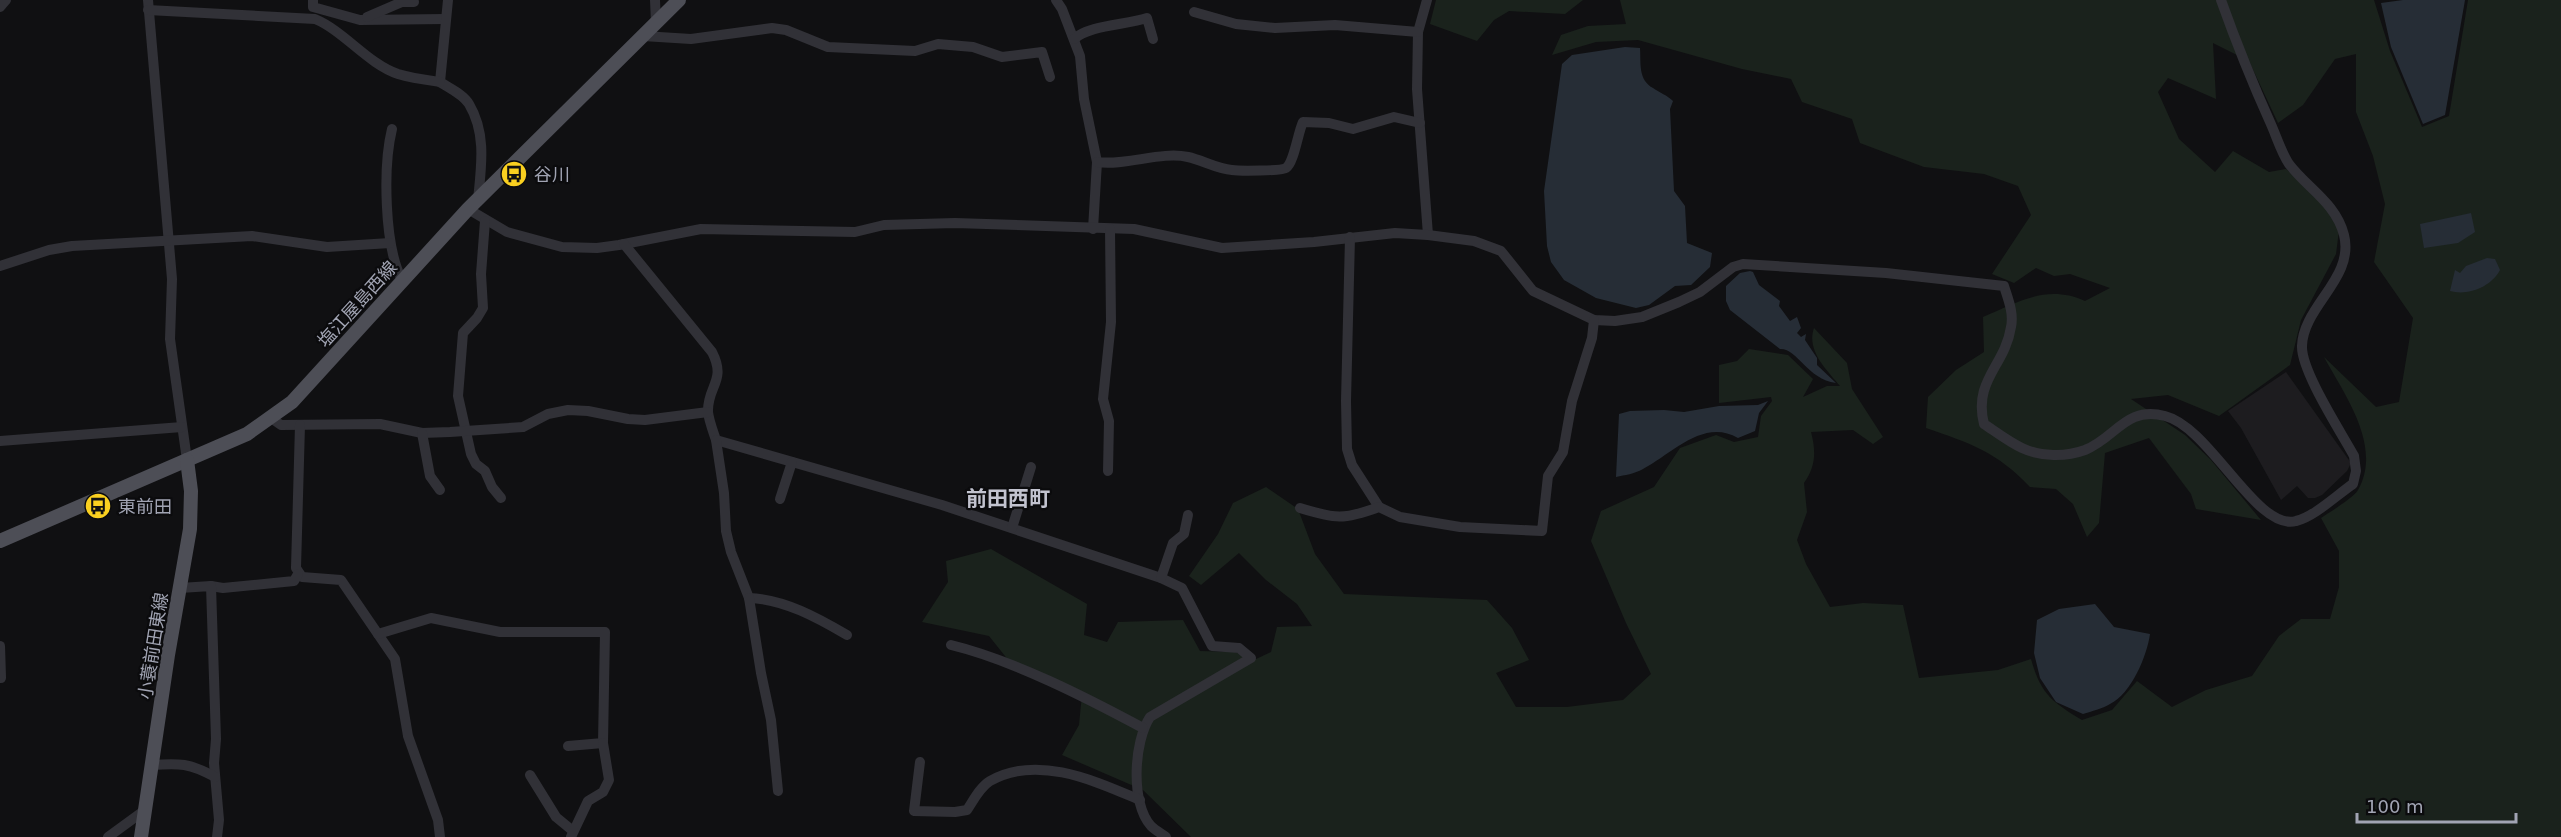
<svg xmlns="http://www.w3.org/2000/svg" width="2561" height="837" font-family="'DejaVu Sans','Noto Sans JP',sans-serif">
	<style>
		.built { fill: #1d1c1f }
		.green { fill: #1a221c }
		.water { fill: #262d36 }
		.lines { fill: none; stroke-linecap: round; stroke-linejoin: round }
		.minor { stroke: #313137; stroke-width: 10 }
		.major { stroke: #4d4e56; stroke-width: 14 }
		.labels { text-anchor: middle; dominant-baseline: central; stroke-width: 4.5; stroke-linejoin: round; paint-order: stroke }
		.poi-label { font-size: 18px; fill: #a1a4b3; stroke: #0b0b0d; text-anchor: start }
		.street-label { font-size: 18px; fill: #a1a4b3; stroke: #0b0b0d }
		.quarter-label { font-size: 21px; font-weight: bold; fill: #c2c3cf; stroke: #0b0b0d }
	</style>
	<rect width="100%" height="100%" fill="#101012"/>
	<polygon class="built" points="2286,372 2351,463 2347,471 2322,495 2315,498 2308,498 2297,486 2281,500 2241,428 2228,411"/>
	<g class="green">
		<polygon points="1436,0 1583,0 1565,14 1509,11 1494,20 1477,41 1430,24"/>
		<path d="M1620 0H2374L2390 51 2422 127 2449 116 2468 0H2561V837H1191L1143 790 1062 755 1079 725 1082 694 1009 661 989 636 922 622 948 582 946 561 991 549 1087 604 1084 635 1107 642 1118 622 1183 620 1200 651 1234 652 1256 659 1271 652 1277 627 1312 626 1297 604 1266 580 1239 553 1201 585 1189 576 1218 534 1233 503 1266 487 1298 509 1315 554 1344 594 1487 600 1512 628 1529 660 1496 673 1516 707H1567L1623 700 1651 674 1626 623 1591 541 1601 511 1654 487 1680 448 1716 435 1734 442 1758 437 1761 416 1772 401 1771 397 1719 403V365L1737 361 1749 349 1788 355 1813 379 1803 397 1827 386H1840C1827 370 1806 351 1814 328L1847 363 1852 389 1883 437 1873 444 1853 430 1811 432C1816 451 1816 466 1804 483L1807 512 1797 540 1806 564 1830 607 1863 603 1903 605 1919 678 1998 670 2031 659C2041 694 2051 701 2082 720L2112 710 2137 681 2172 707 2206 690 2252 676 2279 636 2301 619H2330L2339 587V551L2321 518C2330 512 2353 498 2358 490 2383 446 2344 394 2324 357L2376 407 2399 402 2413 318 2374 262 2385 204 2373 156 2356 112V54L2335 59 2303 105 2278 123 2249 61 2213 43 2216 99 2168 78 2158 92 2179 139 2215 172 2233 151 2269 172 2286 169 2330 209 2339 230 2336 254 2301 320 2290 365 2219 416 2168 395 2131 399 2185 435 2211 460 2261 520 2196 509 2191 494 2149 438 2105 453 2099 523 2087 537 2073 504 2056 489 2030 487C1997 452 1970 443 1926 428L1928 397 1956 370 1984 352 1983 317C2019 302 2047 284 2085 301L2110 288 2070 274 2054 276 2036 268 2014 283 1992 274 2031 215 2018 186 1984 174 1924 167 1860 143 1852 119 1802 102 1791 79 1742 69 1638 40 1596 42 1552 55 1561 35 1588 26 1626 24Z"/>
	</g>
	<g class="water">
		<polygon points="2403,0 2465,0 2445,115 2423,124 2391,47 2381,3"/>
		<path d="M1625 47 1640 48C1641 63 1638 80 1653 88 1660 93 1667 95 1673 101L1670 109 1674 191 1685 206 1687 243 1712 253 1710 267 1691 285 1675 286 1649 305 1636 308 1596 298 1564 280 1551 262 1547 246 1544 191 1562 64 1572 55Z"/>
		<polygon points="2471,213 2475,232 2458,243 2424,248 2420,224"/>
		<path d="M2487 258 2495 259 2500 270C2491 287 2468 296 2450 291L2455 270 2460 273 2466 266Z"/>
		<path d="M1750 271 1753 272 1759 285 1780 301 1779 306 1790 321 1797 317 1801 328 1797 333 1801 337 1806 334 1805 340 1817 358V365L1836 383C1807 379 1797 348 1780 349L1730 310 1726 301V286L1740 273Z"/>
		<path d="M1768 401 1759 413 1755 431 1738 438C1703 418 1672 454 1643 469 1634 474 1625 475 1616 477L1619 414 1630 411 1664 410 1684 412 1719 406 1758 405Z"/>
		<path d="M2095 604 2114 627 2150 634C2147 656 2131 694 2110 704 2102 709 2092 711 2083 714L2056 702 2040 678 2034 653 2037 620 2059 609Z"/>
	</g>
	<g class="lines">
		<g class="minor">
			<polyline points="148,0 172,279 170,339 187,460"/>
			<polyline points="313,0 313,7 360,20 445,19"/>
			<path d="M448 0 440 82C449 88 463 94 469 104 487 134 481 168 478 200"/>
			<polyline points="655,0 656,23"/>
			<polyline points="1056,0 1062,9 1080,56 1084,99 1097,162 1093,229"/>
			<polyline points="1427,0 1418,32 1417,89 1428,235"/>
			<polyline points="0,7 6,0"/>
			<path d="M148 10 315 19C344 31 368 64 398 74 411 78 426 80 440 82"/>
			<polyline points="1194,12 1236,24 1275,28 1335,25 1418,32"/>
			<polyline points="367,17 402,2 414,2"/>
			<polyline points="643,36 691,39 772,28 786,30 828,47 915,51 938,44 973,47 1002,57 1042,52 1050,77"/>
			<path d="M1074 39C1089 25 1126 25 1147 18L1153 39"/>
			<path d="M392 129C383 166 384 246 402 280"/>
			<path d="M1097 162C1126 166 1161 151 1188 157 1202 160 1217 169 1232 170 1239 171 1282 171 1286 168 1294 163 1298 132 1303 122L1329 123 1353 129 1394 117 1420 123"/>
			<path d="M468 209 507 232 562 247 597 248 619 245 701 229 855 232 884 225 955 223 1134 229 1222 248 1314 242 1395 233 1428 235 1474 241 1501 251 1533 291 1594 320 1615 321 1642 317 1679 302 1700 292 1733 267 1743 264 1886 273 2004 286C2008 299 2014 313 2011 327 2005 366 1973 380 1984 424 1996 432 2009 442 2022 448 2041 457 2066 457 2085 450 2117 437 2125 406 2165 416 2210 427 2257 532 2296 521 2314 517 2338 494 2353 484L2356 471 2354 456C2341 432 2301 371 2302 346 2303 306 2355 278 2344 235 2336 203 2307 188 2289 164 2281 152 2276 135 2270 122 2252 82 2236 42 2221 0"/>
			<polyline points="485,221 481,274 483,308 477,318 463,333 458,396 471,454 476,464 485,471 492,487 501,498"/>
			<polyline points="1350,237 1346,401 1347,449 1352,465 1379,507"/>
			<path d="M624 244 712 352C727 381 707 386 708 412 709 421 713 431 716 440L942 505 1161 578 1182 588 1212 646 1239 648 1251 658 1150 717C1134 741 1130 803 1151 826 1155 830 1162 834 1166 837"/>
			<polyline points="0,266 49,250 72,246 252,236 327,247 390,243"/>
			<polyline points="271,418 281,425 380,424 422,433 450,432 523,427 548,414 568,410 588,411 628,419 645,420 708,412"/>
			<polyline points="300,425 296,568 302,577 341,580 395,659 408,736 438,820 440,837"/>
			<polyline points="422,433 430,476 440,490"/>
			<path d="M716 440 724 493 726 531 731 552 749 598C784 599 818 618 847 635"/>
			<polyline points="0,441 182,427"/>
			<polyline points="1108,471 1109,421 1103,399 1111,322 1110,229"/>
			<polyline points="780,499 792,462"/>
			<path d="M1300 508C1335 519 1344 520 1379 507L1400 517 1460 527 1542 531 1548 476 1563 452 1572 401 1592 338 1594 320"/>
			<polyline points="1012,528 1031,467"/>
			<polyline points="1161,578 1173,543 1184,534 1188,515"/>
			<polyline points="211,586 223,588 294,581 298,574"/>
			<polyline points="180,588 211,586 216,739 214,763 219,820 217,837"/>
			<polyline points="749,598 761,673 771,720 778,791"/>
			<polyline points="378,634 431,618 500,632 605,632 603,743 568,746"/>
			<path d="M951 645C1013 660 1087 698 1143 728"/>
			<polyline points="0,646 1,678"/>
			<path d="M920 762 914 811 955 812 967 810C973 801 980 787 990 781 1037 754 1095 781 1140 800"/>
			<path d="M152 765C179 763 190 763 215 777"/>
			<polyline points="530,775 556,817 573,831"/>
			<polyline points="108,837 145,810"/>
			<polyline points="571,837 588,801 603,792 609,780 603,743"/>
		</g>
		<g class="major">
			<polyline points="0,541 247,434 292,402 468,209 679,0"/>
			<polyline points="141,837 168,655 190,529 191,491 187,460"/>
		</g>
	</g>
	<defs>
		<symbol id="bus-disc" viewBox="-11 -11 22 22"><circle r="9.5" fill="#fad020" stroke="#0b0b0d"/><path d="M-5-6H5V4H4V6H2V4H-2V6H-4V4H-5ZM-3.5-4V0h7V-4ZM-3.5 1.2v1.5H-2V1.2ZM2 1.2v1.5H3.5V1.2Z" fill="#111"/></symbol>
	</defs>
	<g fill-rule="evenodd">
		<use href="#bus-disc" x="499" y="159" width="30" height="30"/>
		<use href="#bus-disc" x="83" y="491" width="30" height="30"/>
	</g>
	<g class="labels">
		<g class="poi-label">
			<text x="534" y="174">谷川</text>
			<text x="118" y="506">東前田</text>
		</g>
		<g class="street-label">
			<text transform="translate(357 304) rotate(-48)">塩江屋島西線</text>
			<text transform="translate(153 646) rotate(-81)">小蓑前田東線</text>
		</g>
		<g class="quarter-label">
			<text x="1008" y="499">前田西町</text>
		</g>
	</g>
	<path d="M2357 813v9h159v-9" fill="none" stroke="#a1a4b3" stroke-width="3"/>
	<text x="2366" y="813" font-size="18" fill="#a1a4b3" stroke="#0b0b0d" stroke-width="4.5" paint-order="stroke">100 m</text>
</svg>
